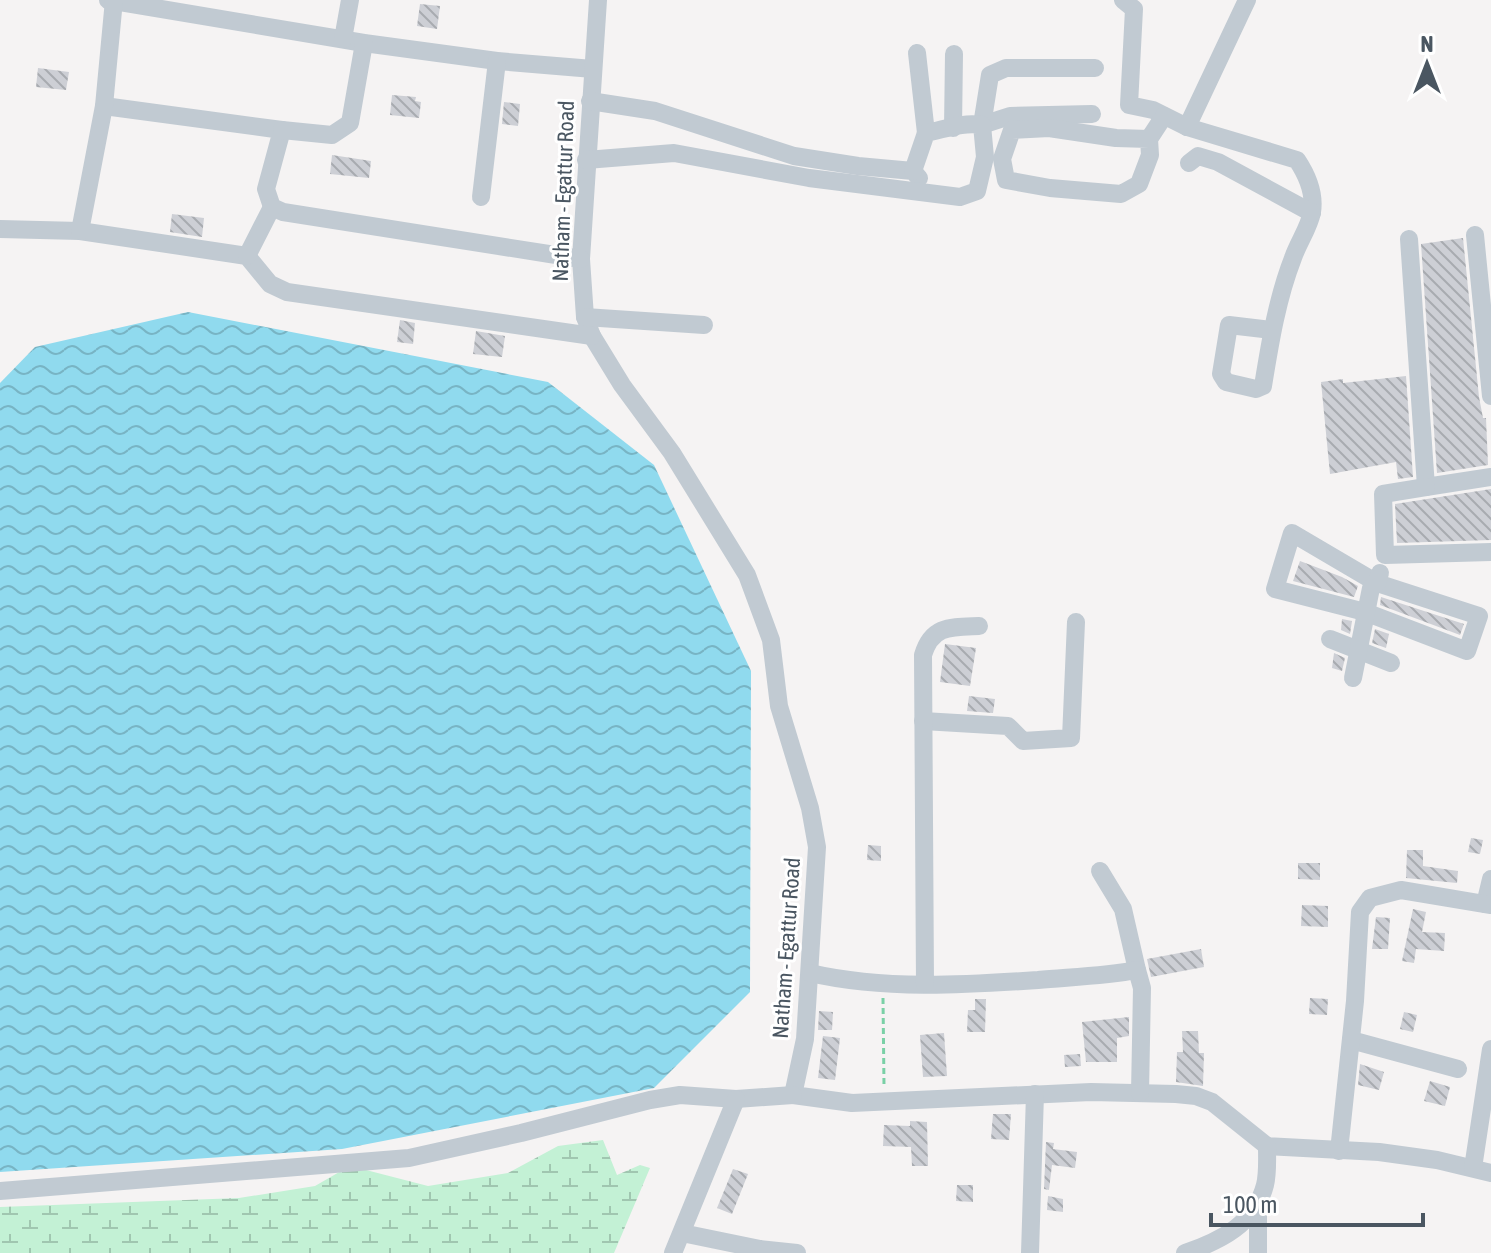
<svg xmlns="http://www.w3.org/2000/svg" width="1491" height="1253" font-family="'Asap Condensed',sans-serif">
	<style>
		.wetland { fill: url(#wetland-marsh) }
		.water { fill: url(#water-waves) }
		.building { fill: url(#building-back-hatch) }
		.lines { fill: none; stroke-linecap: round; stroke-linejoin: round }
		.path { stroke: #7ad0a6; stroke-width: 3; stroke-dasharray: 6 4; stroke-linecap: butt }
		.minor { stroke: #c1cad2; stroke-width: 18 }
		.labels { text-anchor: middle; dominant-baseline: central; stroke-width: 6; stroke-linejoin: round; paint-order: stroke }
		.street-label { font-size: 22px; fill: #4a5661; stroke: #fff }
	</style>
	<defs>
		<pattern id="wetland-marsh" width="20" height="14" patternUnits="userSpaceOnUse" patternTransform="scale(2)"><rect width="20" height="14" fill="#c3f1d5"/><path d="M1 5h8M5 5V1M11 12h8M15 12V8" fill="none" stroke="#a0c6b0"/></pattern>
		<pattern id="water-waves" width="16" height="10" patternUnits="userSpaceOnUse" patternTransform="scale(2)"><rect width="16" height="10" fill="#90daee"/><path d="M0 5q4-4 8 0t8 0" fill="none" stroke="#78b4c4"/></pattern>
		<pattern id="building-back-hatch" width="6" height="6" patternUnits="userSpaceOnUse" patternTransform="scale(2)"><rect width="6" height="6" fill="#cdcfd5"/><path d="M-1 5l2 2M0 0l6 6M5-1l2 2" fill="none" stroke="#a8abb0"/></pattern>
	</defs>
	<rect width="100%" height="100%" fill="#f5f3f3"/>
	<polygon class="wetland" points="603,1140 617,1175 640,1165 650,1168 614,1253 0,1253 0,1207 239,1198 315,1186 341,1171 366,1170 428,1186 508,1173 558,1146"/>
	<polygon class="water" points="188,312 548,382 654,465 751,671 750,992 654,1088 342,1149 0,1172 0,383 35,347"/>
	<g class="building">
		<polygon points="420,4 440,6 437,29 417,26"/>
		<polygon points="38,68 69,72 66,90 36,87"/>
		<polygon points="392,95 416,97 415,101 421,102 419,118 390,115"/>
		<polygon points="504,102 520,104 518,126 502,124"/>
		<polygon points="332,155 371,161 369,178 330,174"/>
		<polygon points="172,214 204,218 202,237 170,232"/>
		<polygon points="1463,238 1479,397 1483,418 1486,418 1488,465 1437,473 1421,244"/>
		<polygon points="400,320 415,323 413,344 397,342"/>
		<polygon points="476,331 505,336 502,357 473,354"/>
		<polygon points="1406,376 1413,477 1398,479 1396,462 1330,474 1321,382 1343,379 1343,383"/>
		<polygon points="1491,489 1491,540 1397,543 1395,504"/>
		<polygon points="1300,561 1342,577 1358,586 1354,597 1293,581"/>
		<polygon points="1381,597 1464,624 1460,635 1380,605"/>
		<polygon points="1342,619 1352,621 1350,634 1341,630"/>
		<polygon points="1375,629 1389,634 1386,648 1372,643"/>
		<polygon points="945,644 976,648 970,686 940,682"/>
		<polygon points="1334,653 1345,658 1342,671 1332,668"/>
		<polygon points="969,696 995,699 993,713 967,711"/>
		<polygon points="1471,838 1483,840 1480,854 1468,852"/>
		<polygon points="868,845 881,846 881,861 867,860"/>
		<polygon points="1407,850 1423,850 1423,866 1458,871 1457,883 1406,878"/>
		<polygon points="1298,863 1320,863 1320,880 1298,879"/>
		<polygon points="1302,905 1328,906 1328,927 1301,926"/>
		<polygon points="1413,909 1426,912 1422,932 1445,933 1444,951 1416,949 1414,963 1402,961"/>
		<polygon points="1376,917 1390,918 1388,949 1372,949"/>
		<polygon points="1201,949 1204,967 1151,977 1147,959"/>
		<polygon points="1310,998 1328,999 1327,1015 1309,1014"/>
		<polygon points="975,999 986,999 985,1032 967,1032 968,1010 975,1010"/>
		<polygon points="819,1011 833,1012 832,1030 818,1030"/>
		<polygon points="1404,1012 1417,1015 1413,1032 1400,1029"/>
		<polygon points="1129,1017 1129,1036 1117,1038 1117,1062 1086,1062 1082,1022"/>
		<polygon points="1182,1031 1198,1031 1199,1053 1204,1053 1203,1086 1176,1082 1177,1052 1183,1052"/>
		<polygon points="944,1033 947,1076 923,1077 920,1035"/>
		<polygon points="823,1036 840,1038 835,1080 818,1078"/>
		<polygon points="1080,1054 1081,1066 1065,1067 1064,1055"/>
		<polygon points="1360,1064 1384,1072 1379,1090 1358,1085"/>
		<polygon points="1430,1081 1450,1087 1445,1106 1424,1101"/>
		<polygon points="993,1114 1011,1114 1009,1140 991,1139"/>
		<polygon points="910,1121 927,1122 928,1166 912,1166 911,1147 883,1146 884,1125 910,1126"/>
		<polygon points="1046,1142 1054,1143 1053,1149 1077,1152 1075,1168 1052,1165 1049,1190 1044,1189"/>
		<polygon points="733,1169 748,1174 732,1214 717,1208"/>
		<polygon points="957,1185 973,1185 973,1202 956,1201"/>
		<polygon points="1048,1196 1063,1199 1063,1212 1047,1210"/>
	</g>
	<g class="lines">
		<polyline class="path" points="883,998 884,1086"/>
		<g class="minor">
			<polyline points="108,0 364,43 497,61 593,69"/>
			<polyline points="598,0 581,259 585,317 592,336 622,385 672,453 747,575 771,640 779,706 810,808 817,847 805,1039 793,1095 852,1103 1091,1092 1176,1094 1196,1096 1212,1102 1267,1146 1379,1152 1437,1160 1491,1173"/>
			<path d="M1123 0 1134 9 1129 105 1153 110 1187 127 1297 160C1307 175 1315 193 1312 212 1309 228 1298 243 1293 258 1277 299 1270 343 1263 386L1256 389 1226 382 1221 374 1229 325 1272 330"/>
			<polyline points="343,39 350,0"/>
			<polyline points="917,53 926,133"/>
			<polyline points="590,101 655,111 794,156 858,166 913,171 919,178"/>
			<polyline points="104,106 282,130 266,189 272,207 283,212 581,259"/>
			<polyline points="1092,114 1010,116 982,125 990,75 1006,68 1095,68"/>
			<polyline points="1187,127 1247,0"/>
			<polyline points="953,128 954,54"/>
			<polyline points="282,130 332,135 350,123 364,43"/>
			<polyline points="1149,139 1150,155 1139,184 1121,194 1050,188 1006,180 1002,159 1012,130 1049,128 1116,138 1149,139 1164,116"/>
			<path d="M586 160 674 153 809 178 960 197 977 191 985 157 982 125C962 122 946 129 926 133L913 171"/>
			<polyline points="1189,163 1198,156 1218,162 1312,213"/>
			<polyline points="481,197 497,61"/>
			<polyline points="0,229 80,231 247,256 270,284 287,292 592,336"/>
			<polyline points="80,231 104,106 114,0"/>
			<polyline points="1475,235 1491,396"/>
			<polyline points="1409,239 1426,487 1491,477"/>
			<polyline points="247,256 272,207"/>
			<polyline points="585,317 704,325"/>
			<polyline points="1426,487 1383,494 1385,555 1491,552"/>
			<polygon points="1292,533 1377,583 1479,616 1467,651 1365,612 1275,589"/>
			<polyline points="1330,639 1391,663"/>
			<polyline points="1353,678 1371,588 1377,583 1380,573"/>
			<polyline points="923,721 1008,726 1023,741 1071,738 1076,622"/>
			<polyline points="1100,871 1123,909 1137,970"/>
			<polyline points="1485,904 1491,879"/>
			<path d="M810 973C884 990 963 985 1038 980 1071 977 1105 976 1137 970L1142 988 1140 1093"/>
			<path d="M925 984 923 655C932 625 951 627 979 626"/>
			<polyline points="1351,1040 1458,1069"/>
			<polyline points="1339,1151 1355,1001 1360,912 1370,898 1401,890 1491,905"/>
			<polyline points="1473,1168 1491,1049"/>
			<polyline points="0,1191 409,1158 521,1133 650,1100 680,1095 736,1099 793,1095"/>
			<polyline points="682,1233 760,1249 797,1253"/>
			<polyline points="673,1253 736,1099"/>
			<polyline points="1030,1253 1035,1094"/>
			<path d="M1185 1253C1220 1241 1255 1224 1265 1185 1268 1173 1267 1159 1267 1146"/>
			<polyline points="1258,1253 1258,1205"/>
		</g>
	</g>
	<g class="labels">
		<g class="street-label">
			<text transform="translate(563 191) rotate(-88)">Natham - Egattur Road</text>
			<text transform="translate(786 948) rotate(-86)">Natham - Egattur Road</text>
		</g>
	</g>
	<g transform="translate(1427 64)" stroke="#ffffff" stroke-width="6" paint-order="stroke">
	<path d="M0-6L14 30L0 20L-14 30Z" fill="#4a5661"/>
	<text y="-12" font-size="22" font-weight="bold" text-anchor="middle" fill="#4a5661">N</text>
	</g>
	<path d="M1211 1213v12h212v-12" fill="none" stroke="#4a5661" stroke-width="4"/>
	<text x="1223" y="1213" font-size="24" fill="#4a5661" stroke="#ffffff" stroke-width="6" paint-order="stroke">100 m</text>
</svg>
